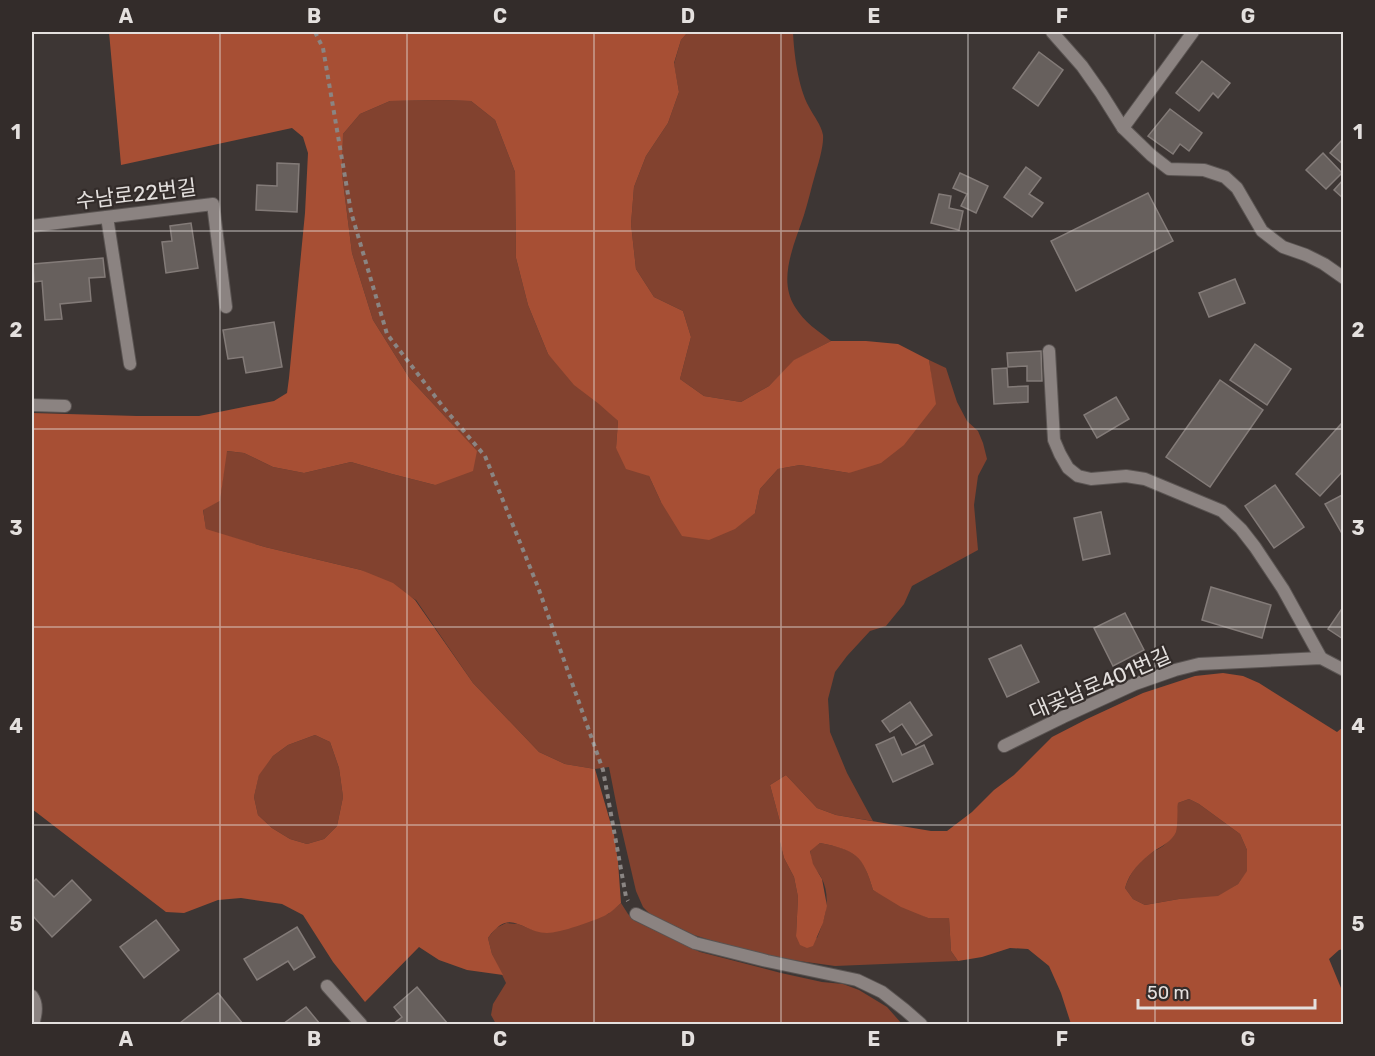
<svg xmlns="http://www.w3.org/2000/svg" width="1375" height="1056" font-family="Rubik,'Noto Sans KR',sans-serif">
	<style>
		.green { fill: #82422f }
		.forest { fill: #a74f34; fill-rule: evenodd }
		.building { fill: #67605d; stroke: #837b78; stroke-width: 1.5 }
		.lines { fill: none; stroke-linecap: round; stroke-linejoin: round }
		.service-casing { stroke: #5a5452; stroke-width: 14 }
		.path { stroke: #8a8583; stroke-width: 4; stroke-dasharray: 4.5 4.5; stroke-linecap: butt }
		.service { stroke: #8b8381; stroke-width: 12 }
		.grid { fill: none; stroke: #e4e0de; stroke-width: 1.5; stroke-opacity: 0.55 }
		.labels { text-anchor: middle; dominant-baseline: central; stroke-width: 4.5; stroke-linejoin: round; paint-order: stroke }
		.street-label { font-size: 21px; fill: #e4e0de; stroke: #332c2a }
		.neatline { fill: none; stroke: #e4e0de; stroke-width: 2 }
		.grid-label { font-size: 20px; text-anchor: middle; font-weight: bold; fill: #e4e0de }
	</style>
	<rect width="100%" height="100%" fill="#3d3634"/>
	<g class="green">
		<path d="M688 32H793C794 54 798 87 809 107 814 117 821 124 823 135 824 146 818 165 815 175 811 189 808 202 804 215 795 243 777 279 795 307 804 322 818 331 831 341L795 360 769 386 741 402 704 396 680 379 691 337 683 311 654 297 636 269 631 224 634 187 646 156 668 123 679 92 674 64 681 40Z"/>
		<path d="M442 100 471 101 495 120 515 172 516 258 528 305 548 354 618 421 616 448 649 476 661 502 755 513 760 489 778 469 800 465 849 473 935 404 929 360 946 368 957 402 967 421 978 431 983 443 987 459 978 476 974 505 978 550 912 586 904 604 886 626 870 631 847 656 835 672 828 699 830 732 847 773 873 821 836 815 817 808 786 775 770 785 780 822V842L784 858 794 877 798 897 796 936 817 938C825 919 832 897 821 877 819 873 815 869 813 865 811 861 811 855 810 850L820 843C855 850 863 854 873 890L928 918H949L951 951 958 961 835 966 771 957 723 944 694 935 650 914 643 907 636 891 619 818 609 767 595 769 565 764 539 752 473 683 416 600 361 570 265 547 206 530 203 509 220 501 226 451 244 453 273 467 304 473 351 462 392 474 435 485 450 422 410 379 373 320 352 253 342 174 343 134 360 114 390 101Z"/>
		<polygon points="315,735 330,742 339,768 343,797 337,826 324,839 307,844 290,839 272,828 258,815 254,797 259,774 273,756 288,745"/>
		<path d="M1189 799 1199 804 1240 834 1247 850V872L1238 884 1218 897 1179 899 1145 905 1133 899 1125 888C1131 870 1139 862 1154 851 1158 849 1163 847 1166 843 1173 837 1177 812 1178 803Z"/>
		<polygon points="621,903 628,914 635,921 700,952 781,973 822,982 843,984 859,990 887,1007 902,1024 496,1024 491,1015 493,1004 506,983 492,954 488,938 496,928 506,923 518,924 533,930 608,914"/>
	</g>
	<g class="forest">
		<path d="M109 32H688L681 40 674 63 679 92 668 123 646 156 634 187 631 224 636 269 654 297 683 311 691 337 680 379 704 396 741 402 769 386 794 360 831 341H866L898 344 929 360 936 404 904 445 881 463 849 473 800 465 778 469 760 489 755 513 735 529 709 540 682 536 661 502 649 476 626 469 616 448 618 421 599 404 574 385 548 354 528 305 516 258 515 172 495 120 471 101 442 100 390 101 360 114 343 134 342 174 352 253 373 320 410 379 477 451 473 471 435 485 392 474 351 462 304 473 273 467 244 453 227 451 220 501 203 510 206 529 265 547 361 570 393 583 415 600 473 683 539 752 565 764 595 769 614 835 618 862 621 903C616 907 612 912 606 915 594 921 560 933 547 933 521 933 511 906 488 938L492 954 503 975 467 970 439 960 419 947 365 1002 333 962 303 915 282 904 241 898 218 900 184 913 166 912 32 809V413L137 416H199L274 401 287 393 289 378 305 213 308 153 303 137 292 128 121 165ZM315 735 330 742 339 768 343 797 337 826 324 839 307 844 290 839 272 828 258 815 254 797 259 775 273 756 288 745Z"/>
		<path d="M1223 673 1243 676 1259 683 1337 732 1343 727V949L1339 950 1329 959 1341 988 1343 989V1024H1071L1061 993 1049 966 1028 949 1010 948 982 957 958 961 951 951 949 918H928L901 907 873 890C863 855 855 850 820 843L810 851 813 864 822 879 827 906 823 923 813 946 807 948 800 945 796 936 798 897 794 877 784 858 780 842V822L770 785 786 775 817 808 836 815 931 831H947L972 812 994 790 1014 775 1052 737 1087 719 1143 693 1195 676ZM1189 799 1199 804 1240 834 1247 850V871L1238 884 1218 896 1179 899 1145 905 1133 899 1125 888C1130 871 1140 862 1154 851 1162 846 1172 841 1176 832 1178 825 1177 811 1178 803Z"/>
	</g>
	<g class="building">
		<polygon points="1039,52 1063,70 1038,106 1013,88"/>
		<polygon points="1202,61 1230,83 1218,98 1213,93 1199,111 1176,93"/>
		<polygon points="1170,109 1202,133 1189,151 1180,144 1173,154 1148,136"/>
		<polygon points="1344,138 1344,165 1330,153"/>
		<polygon points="1323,153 1342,173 1326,189 1306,170"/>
		<polygon points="277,163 299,164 297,212 256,210 257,185 277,186"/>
		<polygon points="1026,167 1041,178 1029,194 1043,203 1032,217 1004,197"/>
		<polygon points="960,173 988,186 976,213 961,206 967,194 953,188"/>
		<polygon points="1344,179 1344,199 1334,190"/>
		<polygon points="1148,193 1173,241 1076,291 1051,241"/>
		<polygon points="939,194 951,196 949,208 963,211 959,230 931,223"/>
		<polygon points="191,223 198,268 166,273 162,242 172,241 170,226"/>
		<polygon points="103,258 105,277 89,278 91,301 60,304 62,319 45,320 42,281 34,282 33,264"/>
		<polygon points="1235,279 1245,303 1209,317 1199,293"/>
		<polygon points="274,322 282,367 246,373 243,357 228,359 223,330"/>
		<polygon points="1255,344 1291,369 1267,405 1230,380"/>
		<polygon points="1041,351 1042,381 1027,381 1027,366 1008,367 1007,353"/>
		<polygon points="1007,368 1008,387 1028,386 1028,402 994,404 992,369"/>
		<polygon points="1220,380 1263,410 1210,487 1166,457"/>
		<polygon points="1116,397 1129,419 1097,438 1084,415"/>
		<polygon points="1341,424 1344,426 1344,470 1320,496 1296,474"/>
		<polygon points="1275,485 1304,527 1274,548 1245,506"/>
		<polygon points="1344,494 1344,537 1325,504"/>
		<polygon points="1101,512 1110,554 1083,560 1074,518"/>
		<polygon points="1211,587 1271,605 1262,638 1202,620"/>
		<polygon points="1341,610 1344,612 1343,639 1328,629"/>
		<polygon points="1125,613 1144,650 1113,666 1094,628"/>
		<polygon points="1021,645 1039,682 1007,697 989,659"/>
		<polygon points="910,702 932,735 916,745 902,724 890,732 882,721"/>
		<polygon points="894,737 902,755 924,745 933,764 893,782 876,745"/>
		<polygon points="36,879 54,897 72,880 91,900 52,937 32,915 32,883"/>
		<polygon points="156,920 179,950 144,978 120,947"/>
		<polygon points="297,927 315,957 294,970 288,961 257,980 244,959"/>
		<polygon points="417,987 448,1024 393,1024 402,1017 394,1007"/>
		<polygon points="218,993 243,1024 181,1024 180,1023"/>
		<polygon points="306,1007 320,1024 283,1024"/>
	</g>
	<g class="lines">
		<defs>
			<g id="service">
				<polyline points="1052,32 1082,66 1101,93 1123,128 1151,155 1169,169 1204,170 1225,177 1237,188 1262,231 1283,247 1306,255 1324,264 1344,278"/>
				<polyline points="1123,128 1193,32"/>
				<polyline points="107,217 130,364"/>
				<polyline points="32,226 213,204 226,307"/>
				<polyline points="1049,351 1054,440 1060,454 1068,468 1078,476 1091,479 1126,476 1145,479 1222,511 1241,529 1255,547 1283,589 1321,658"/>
				<polyline points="32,405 65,406"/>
				<polyline points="1004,746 1063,717 1135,684 1175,670 1199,664 1321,658 1344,670"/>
				<polyline points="636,914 695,943 767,961 857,980 882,992 905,1010 921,1024"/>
				<polyline points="327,986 361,1024"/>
				<path d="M32 996C38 1004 36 1015 33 1024"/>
			</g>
		</defs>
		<use href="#service" class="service-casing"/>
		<polyline class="path" points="315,32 323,48 351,212 387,334 444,408 485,456 538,587 603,770 626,897 628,901"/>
		<use href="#service" class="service"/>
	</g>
	<path class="grid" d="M220 32V1024M407 32V1024M594 32V1024M781 32V1024M968 32V1024M1155 32V1024M32 231H1344M32 429H1344M32 627H1344M32 825H1344"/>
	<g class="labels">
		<g class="street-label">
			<text transform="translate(136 194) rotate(-7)">수남로22번길</text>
			<text transform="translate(1100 683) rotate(-23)">대곶남로401번길</text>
		</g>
	</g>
	<rect width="1375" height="1056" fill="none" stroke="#332c2a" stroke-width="66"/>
	<path d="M1138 999v9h177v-9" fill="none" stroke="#e4e0de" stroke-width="3"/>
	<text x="1147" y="999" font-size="18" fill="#e4e0de" stroke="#332c2a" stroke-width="4.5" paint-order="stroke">50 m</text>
	<rect x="33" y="33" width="1309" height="990" class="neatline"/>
	<g class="grid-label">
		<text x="126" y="23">A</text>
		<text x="314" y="23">B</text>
		<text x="500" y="23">C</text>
		<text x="688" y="23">D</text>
		<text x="874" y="23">E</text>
		<text x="1062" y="23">F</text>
		<text x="1248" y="23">G</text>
		<text x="16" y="139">1</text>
		<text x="1358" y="139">1</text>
		<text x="16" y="337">2</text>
		<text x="1358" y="337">2</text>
		<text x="16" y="535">3</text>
		<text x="1358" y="535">3</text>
		<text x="16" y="733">4</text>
		<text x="1358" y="733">4</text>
		<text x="16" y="931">5</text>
		<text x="1358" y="931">5</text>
		<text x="126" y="1046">A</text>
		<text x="314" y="1046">B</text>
		<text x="500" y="1046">C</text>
		<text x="688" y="1046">D</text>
		<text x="874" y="1046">E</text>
		<text x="1062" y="1046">F</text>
		<text x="1248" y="1046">G</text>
	</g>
</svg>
